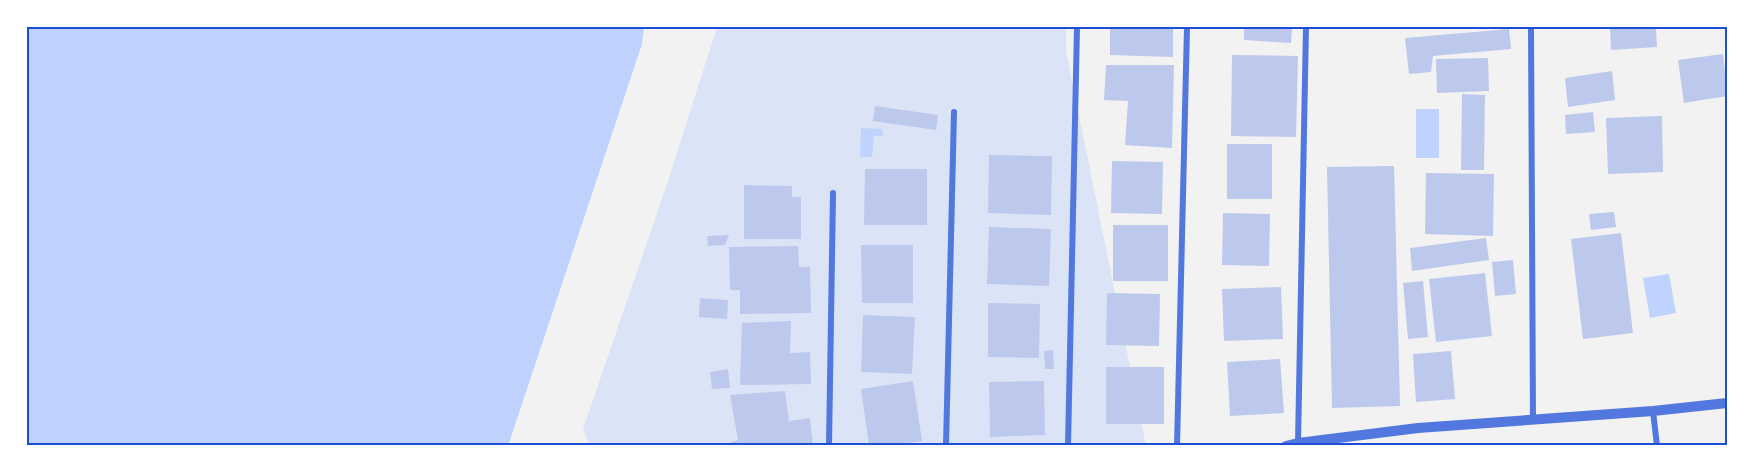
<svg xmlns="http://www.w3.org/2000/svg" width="1754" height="473" font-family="'Nunito Sans',sans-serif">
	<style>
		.green { fill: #dbe4f7 }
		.water { fill: #bfd3fe }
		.building { fill: #bdc9ec }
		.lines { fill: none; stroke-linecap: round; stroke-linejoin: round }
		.minor { stroke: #5277de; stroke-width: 6 }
		.tertiary { stroke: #5277de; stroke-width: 10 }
		.neatline { fill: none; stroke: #1d4ed8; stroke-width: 2 }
	</style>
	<rect width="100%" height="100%" fill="#f2f2f2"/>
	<polygon class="green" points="717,27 1066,27 1066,51 1146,446 590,446 583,429 667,184"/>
	<g class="water">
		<polygon points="27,27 644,27 642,44 508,446 27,446"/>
		<rect x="1416" y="109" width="23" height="49"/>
		<polygon points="861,128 882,129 883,136 874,136 872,157 860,157"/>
		<polygon points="1669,274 1676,313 1650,318 1643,278"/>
	</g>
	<g class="building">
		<polygon points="1110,27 1173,27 1173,57 1110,55"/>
		<polygon points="1244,27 1292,27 1291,43 1244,40"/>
		<polygon points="1610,27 1656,27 1657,47 1611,50"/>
		<polygon points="1509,29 1511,49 1433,56 1431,72 1409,74 1405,38"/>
		<polygon points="1723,54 1725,71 1727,70 1727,96 1684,103 1678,60"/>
		<polygon points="1232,55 1298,56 1296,137 1231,136"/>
		<polygon points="1488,58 1489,91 1437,93 1436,59"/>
		<polygon points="1106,65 1174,65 1172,148 1125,145 1128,101 1104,100"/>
		<polygon points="1612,71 1615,100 1568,107 1565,78"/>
		<polygon points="1462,94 1485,95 1484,170 1461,170"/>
		<polygon points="875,106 938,115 936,130 873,121"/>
		<polygon points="1593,112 1595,132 1566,134 1565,115"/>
		<polygon points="1662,116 1663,172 1608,174 1606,118"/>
		<rect x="1227" y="144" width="45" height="55"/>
		<polygon points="989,155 1052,156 1051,215 988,213"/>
		<polygon points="1112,161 1163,162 1162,214 1111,213"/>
		<polygon points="1394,166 1400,406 1332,408 1327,167"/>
		<polygon points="865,169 927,169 927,225 864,225"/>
		<polygon points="1426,173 1494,174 1493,236 1425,234"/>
		<polygon points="744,185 792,186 792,197 801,197 801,239 744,239"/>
		<polygon points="1614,212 1616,227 1591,230 1589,214"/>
		<polygon points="1223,213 1270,214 1269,266 1222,265"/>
		<rect x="1113" y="225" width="55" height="56"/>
		<polygon points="989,227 1051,229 1049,286 987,284"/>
		<polygon points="1621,233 1633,333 1583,339 1571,239"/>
		<polygon points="729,235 725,245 708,246 707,236"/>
		<polygon points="1486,238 1489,260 1412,271 1410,248"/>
		<polygon points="861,245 913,245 913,303 862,303"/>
		<polygon points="798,246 799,267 810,267 811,313 740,314 740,290 730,290 729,247"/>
		<polygon points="1513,260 1516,294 1495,296 1492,262"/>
		<polygon points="1485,273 1492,336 1436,342 1429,279"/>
		<polygon points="1423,281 1428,337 1408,339 1403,283"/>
		<polygon points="1281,287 1283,339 1224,341 1222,289"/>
		<polygon points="1107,293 1160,294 1159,346 1106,345"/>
		<polygon points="700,298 728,300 727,319 699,317"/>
		<polygon points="988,303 1040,304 1039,358 988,357"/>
		<polygon points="863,315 915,317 912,374 861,372"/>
		<polygon points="791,321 790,353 810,352 811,384 740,385 742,323"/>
		<polygon points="1053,350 1054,369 1045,369 1044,351"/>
		<polygon points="1451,351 1455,399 1416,402 1413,354"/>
		<polygon points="1280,359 1284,413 1230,416 1227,362"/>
		<rect x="1106" y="367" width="58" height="57"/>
		<polygon points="728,369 730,388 712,389 710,372"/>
		<polygon points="913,381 922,441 886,446 869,446 861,389"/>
		<polygon points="1044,381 1045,435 990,437 989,382"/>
		<polygon points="785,391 789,421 810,418 813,446 719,446 738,440 730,395"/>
	</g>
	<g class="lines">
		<g class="minor">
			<polyline points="1531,27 1533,420"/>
			<polyline points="1653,411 1657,446"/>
			<polyline points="1298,443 1306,27"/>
			<polyline points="829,446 833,193"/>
			<polyline points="946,446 954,112"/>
			<polyline points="1068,446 1077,27"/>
			<polyline points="1177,446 1187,27"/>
		</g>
		<polyline class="tertiary" points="1286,446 1298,443 1418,428 1653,411 1727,403"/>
	</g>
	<rect width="1754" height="473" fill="none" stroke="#ffffff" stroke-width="57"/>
	<rect x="28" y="28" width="1698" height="416" class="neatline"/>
</svg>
